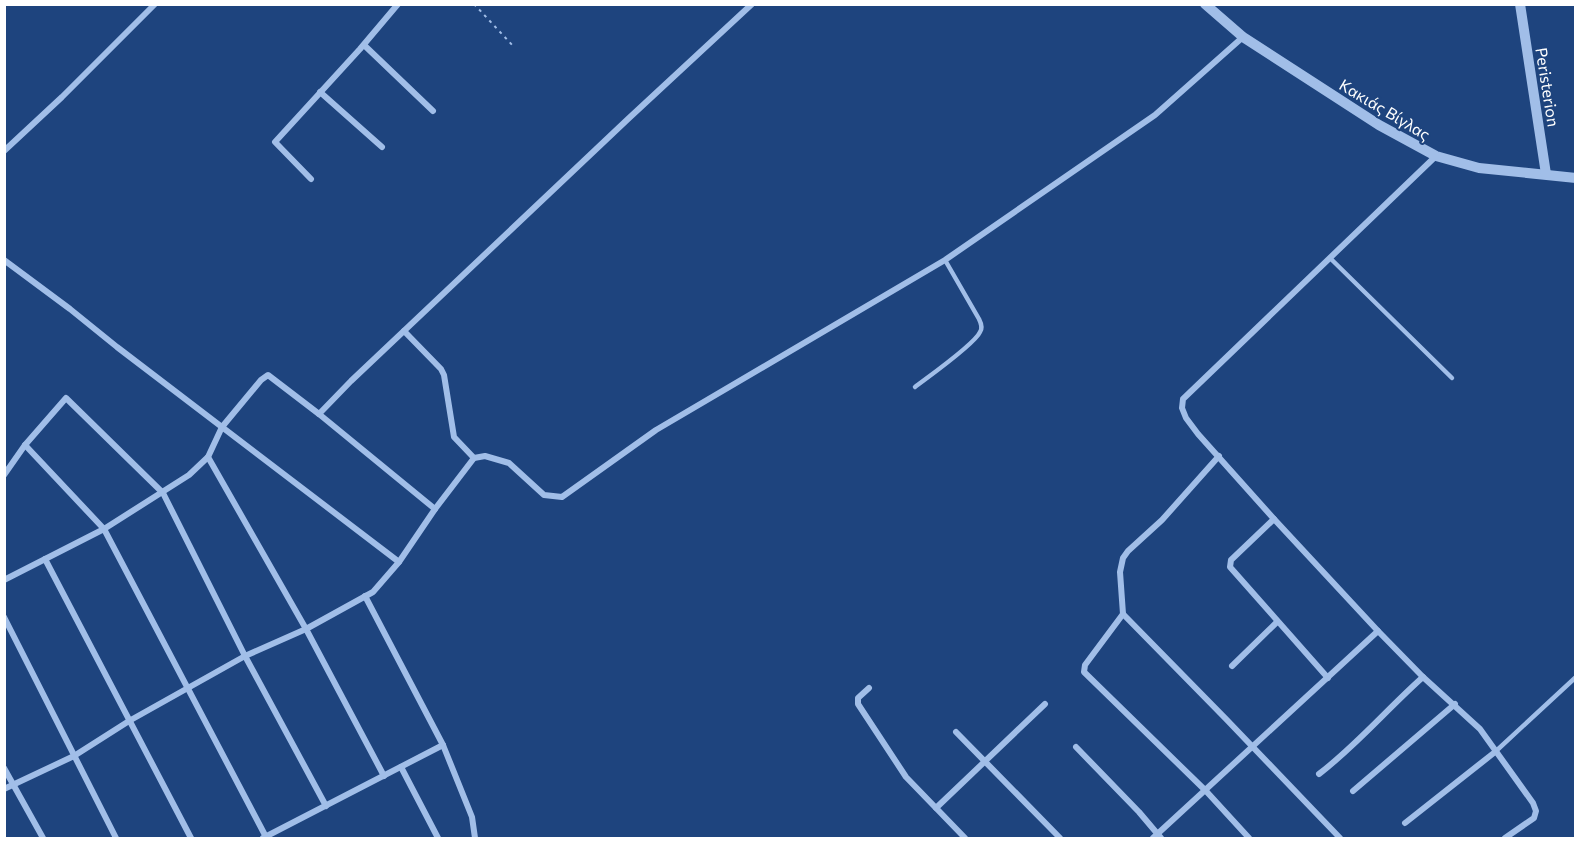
<svg xmlns="http://www.w3.org/2000/svg" width="1580" height="843" font-family="Commissioner,sans-serif">
	<style>
		.lines { fill: none; stroke-linecap: round; stroke-linejoin: round }
		.path { stroke: #a1bee8; stroke-width: 2; stroke-dasharray: 3 4.5; stroke-linecap: butt }
		.service { stroke: #a1bee8; stroke-width: 4.5 }
		.minor { stroke: #a1bee8; stroke-width: 6 }
		.tertiary { stroke: #a1bee8; stroke-width: 10 }
		.labels { text-anchor: middle; dominant-baseline: central; stroke-width: 4.5; stroke-linejoin: round; paint-order: stroke }
		.street-label { font-size: 16px; fill: #fff; stroke: #1e447e }
	</style>
	<rect width="100%" height="100%" fill="#1e447e"/>
	<g class="lines">
		<polyline class="path" points="474,4 514,47"/>
		<g class="service">
			<polyline points="1331,259 1452,378"/>
			<path d="M915 387C928 377 975 344 980 332 983 328 981 323 979 319L945 260"/>
			<polyline points="1495,752 1576,677"/>
		</g>
		<g class="minor">
			<polyline points="364,45 433,111"/>
			<polyline points="320,92 382,147"/>
			<polyline points="4,151 62,97 155,4"/>
			<polyline points="1436,156 1183,399 1182,408 1186,418 1198,434 1274,519 1378,631 1423,677 1480,729 1533,803 1536,811 1534,818 1505,838"/>
			<polyline points="311,179 275,142 360,49 398,4"/>
			<polyline points="4,260 70,309 117,347 399,562"/>
			<polyline points="404,331 441,369 444,375 454,437 474,458"/>
			<polyline points="319,414 351,381 628,119 752,4"/>
			<polyline points="25,445 104,529 266,837"/>
			<polyline points="1219,456 1162,520 1128,551 1123,558 1120,572 1123,614 1226,719 1340,838"/>
			<polyline points="208,457 306,629 384,776"/>
			<polyline points="4,475 25,445 66,398 163,493 245,656 326,806"/>
			<polyline points="1274,519 1231,560 1230,567 1328,678"/>
			<polyline points="45,559 191,838"/>
			<polyline points="4,580 104,529 189,475 208,457 222,427 261,380 268,375 319,414 435,509"/>
			<polyline points="365,596 443,745 472,817 475,838"/>
			<polyline points="1123,614 1085,665 1084,672 1206,791 1249,838"/>
			<polyline points="4,617 116,838"/>
			<polyline points="1232,666 1277,622"/>
			<polyline points="869,688 858,698 858,704 906,777 965,838"/>
			<polyline points="956,732 1060,838"/>
			<polyline points="1076,747 1139,812 1161,838"/>
			<polyline points="401,767 438,838"/>
			<polyline points="4,768 43,838"/>
			<path d="M1319 774C1357 745 1387 709 1423 677"/>
			<polyline points="4,789 74,756 129,721 245,656 306,629 373,592 399,562 435,509 474,458 485,456 509,463 544,495 562,497 656,430 945,260 1155,115 1243,37"/>
			<polyline points="1353,791 1455,704"/>
			<polyline points="936,808 1045,704"/>
			<polyline points="1405,823 1495,752"/>
			<polyline points="263,838 443,745"/>
			<polyline points="1153,838 1378,631"/>
		</g>
		<g class="tertiary">
			<polyline points="1205,4 1243,37 1379,125 1436,156 1479,168 1576,178"/>
			<polyline points="1520,4 1546,174"/>
		</g>
	</g>
	<g class="labels">
		<g class="street-label">
			<text transform="translate(1548 87) rotate(81)">Peristerion</text>
			<text transform="translate(1385 109) rotate(31)">Κακιάς Βίγλας</text>
		</g>
	</g>
	<rect width="1580" height="843" fill="none" stroke="#ffffff" stroke-width="12"/>
</svg>
